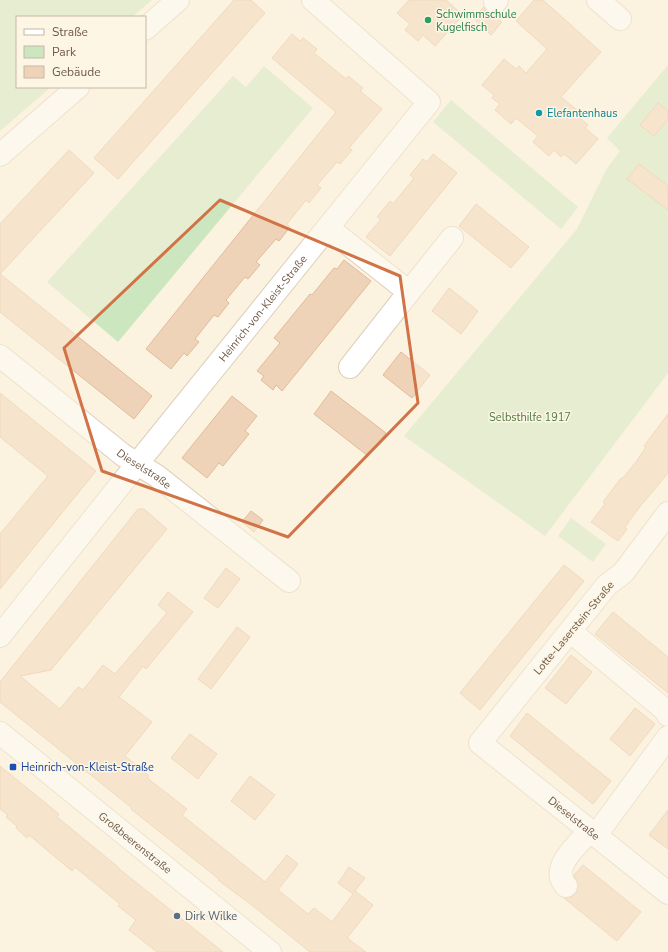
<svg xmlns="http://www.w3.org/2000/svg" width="668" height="952" font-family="'Nunito Sans',sans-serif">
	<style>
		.green { fill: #cce7bf }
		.building { fill: #efd3b8; stroke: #e1bb99 }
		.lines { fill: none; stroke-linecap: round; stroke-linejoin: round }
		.minor-casing { stroke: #decfbc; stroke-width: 24 }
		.minor { stroke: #fff; stroke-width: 22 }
		.marked { fill: none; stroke: #d17347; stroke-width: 3; stroke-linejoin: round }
		.leisure-dot { fill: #2e9e5b; stroke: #fef6e5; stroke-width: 1.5 }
		.culture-dot { fill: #0f9aa8; stroke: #fef6e5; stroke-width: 1.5 }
		.transit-dot { fill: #1a4fb4; stroke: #fef6e5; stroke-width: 1.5 }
		.service-dot { fill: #5c6f8a; stroke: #fef6e5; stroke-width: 1.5 }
		.labels { text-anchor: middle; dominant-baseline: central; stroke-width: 3; stroke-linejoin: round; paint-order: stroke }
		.leisure-label { font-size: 11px; fill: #27864d; stroke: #fef6e5; text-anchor: start }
		.culture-label { font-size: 11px; fill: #0d838f; stroke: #fef6e5; text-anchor: start }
		.street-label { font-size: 11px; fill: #705a48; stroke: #fef6e5 }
		.park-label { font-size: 11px; fill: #4f7b43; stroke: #fef6e5 }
		.transit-label { font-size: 11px; fill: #164399; stroke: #fef6e5; text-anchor: start }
		.service-label { font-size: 11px; fill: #4e5e75; stroke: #fef6e5; text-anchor: start }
	</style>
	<rect width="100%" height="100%" fill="#fbf3df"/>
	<g class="green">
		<polygon points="0,0 152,0 132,17 17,17 17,87 51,87 0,131"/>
		<polygon points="668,65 668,373 545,536 404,436 577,229 606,170 620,151 607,138"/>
		<polygon points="264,66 313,108 118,342 47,282 233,76 246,87"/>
		<polygon points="451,100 578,207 561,229 433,122"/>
		<polygon points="571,518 606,544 593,562 558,536"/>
	</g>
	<g class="building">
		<polygon points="234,0 251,0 265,13 118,179 94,158"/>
		<polygon points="409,0 446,0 463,15 435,46 423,35 418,41 405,30 410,24 397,13"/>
		<polygon points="534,0 543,0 601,52 561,97 583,115 580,118 588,125 585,128 598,139 576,164 564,154 561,157 554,150 549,156 533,142 538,136 516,118 511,124 495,110 500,104 492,98 494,95 482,85 504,59 516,69 519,66 526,73 547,49 516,21"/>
		<polygon points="484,7 486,11 494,14 502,22 491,35 473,18"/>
		<polygon points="292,34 300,41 303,38 317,49 314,53 346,79 348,76 363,88 360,91 382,109 349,148 352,150 340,164 337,162 317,185 321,188 309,203 306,200 287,224 290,227 279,241 276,239 256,262 260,265 248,279 245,277 226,300 229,303 218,317 214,315 195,339 199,342 187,356 184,353 171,369 146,349 336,112 272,58"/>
		<polygon points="658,103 668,111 668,119 654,136 640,125"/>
		<polygon points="69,150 94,173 0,274 0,224"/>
		<polygon points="433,154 457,173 390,256 366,237 381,219 377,217 390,201 393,204 414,178 410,175 423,159 427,162"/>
		<polygon points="639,164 668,186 668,210 627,179"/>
		<polygon points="476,204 529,247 511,268 459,226"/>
		<polygon points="344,260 371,281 282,391 276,385 273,390 261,380 264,376 257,371 280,343 274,338 310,294 312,295 334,268 337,269"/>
		<polygon points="0,274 152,396 134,419 0,312"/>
		<polygon points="449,288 478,311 461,334 432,311"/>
		<polygon points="401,352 430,375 412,398 383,375"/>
		<polygon points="331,391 386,433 368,456 314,414"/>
		<polygon points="0,393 96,471 0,589 0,534 48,476 0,437"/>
		<polygon points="232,396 257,416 245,431 249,434 223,466 219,463 207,478 182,458"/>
		<polygon points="668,414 668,473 638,509 625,527 627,529 618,541 591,522 605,504 603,502 621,478 622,479 636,462 646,447 644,446"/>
		<polygon points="138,509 144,509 167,529 51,670 20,676 60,709 78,687 83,690 103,665 115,674 167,613 158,605 168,592 193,612 146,669 143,666 119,697 152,722 125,756 149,776 147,778 187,809 182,815 265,882 287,855 298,864 278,890 308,914 314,908 332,922 353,894 338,883 349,867 365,878 355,891 373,905 347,938 366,952 310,952 253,906 218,880 219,879 131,809 132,808 0,702 0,682"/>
		<polygon points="251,511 263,520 254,532 242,522"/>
		<polygon points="564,565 584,581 480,710 460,693"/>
		<polygon points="226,568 240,579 218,608 204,598"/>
		<polygon points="613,612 668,657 668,693 595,634"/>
		<polygon points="237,627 250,637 211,689 198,679"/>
		<polygon points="571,655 592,672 566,704 545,688"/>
		<polygon points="635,708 655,724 630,756 610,739"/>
		<polygon points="527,713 611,781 593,804 510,736"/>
		<polygon points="190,734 217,754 198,779 171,758"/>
		<polygon points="0,766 59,814 57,817 118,867 118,868 223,952 157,952 129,930 136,920 118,906 120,904 75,867 72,871 29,835 27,838 16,828 17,826 6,817 8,815 0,809"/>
		<polygon points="250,776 275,795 255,820 231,801"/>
		<polygon points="668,810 668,849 649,835"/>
		<polygon points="583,865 641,912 617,941 564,898 572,897 577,892 578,885 574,875"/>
	</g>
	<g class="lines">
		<defs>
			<g id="minor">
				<polyline points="598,0 620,19"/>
				<polyline points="495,2 497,0"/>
				<polyline points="145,29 178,0"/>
				<polyline points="0,155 78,87"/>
				<polyline points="328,228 409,292 350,367"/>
				<polyline points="409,292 452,238"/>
				<path id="s1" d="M0 356 123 455 157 476 289 581"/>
				<path id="s2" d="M668 513 623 573 607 585 480 743 668 893"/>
				<polyline points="570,631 665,710 668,715"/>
				<path id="s3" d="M0 636 137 464 429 102 313 0"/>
				<path id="s4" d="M0 733 270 952"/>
				<polyline points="596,835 668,737"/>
				<path d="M566 886C549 868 578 844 590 831"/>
			</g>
		</defs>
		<use href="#minor" class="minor-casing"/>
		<use href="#minor" class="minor"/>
	</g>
	<path d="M0 0H668V952H0ZM220 200 400 276 418 403 288 537 102 471 64 348Z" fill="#fbf3df" fill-opacity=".55" fill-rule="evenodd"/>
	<path class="marked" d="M220 200 400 276 418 403 288 537 102 471 64 348Z"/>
	<circle class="leisure-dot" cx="428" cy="20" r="4"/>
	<circle class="culture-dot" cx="539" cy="113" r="4"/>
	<rect class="transit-dot" x="9" y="763" width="8" height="8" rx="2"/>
	<circle class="service-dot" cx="177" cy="916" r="4"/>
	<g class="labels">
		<g class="leisure-label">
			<text x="436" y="14">Schwimmschule<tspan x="436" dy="13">Kugelfisch</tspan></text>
		</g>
		<g class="culture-label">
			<text x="547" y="113">Elefantenhaus</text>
		</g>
		<g class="street-label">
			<text stroke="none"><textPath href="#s3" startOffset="420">Heinrich-von-Kleist-Straße</textPath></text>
			<text stroke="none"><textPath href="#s1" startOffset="183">Dieselstraße</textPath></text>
			<text transform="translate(574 628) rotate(-50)">Lotte-Laserstein-Straße</text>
			<text stroke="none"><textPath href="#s2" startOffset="418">Dieselstraße</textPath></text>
			<text stroke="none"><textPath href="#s4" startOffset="174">Großbeerenstraße</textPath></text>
		</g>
		<g class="park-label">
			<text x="530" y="417">Selbsthilfe 1917</text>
		</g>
		<g class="transit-label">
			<text x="21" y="767">Heinrich-von-Kleist-Straße</text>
		</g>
		<g class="service-label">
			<text x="185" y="916">Dirk Wilke</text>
		</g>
	</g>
	<rect x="16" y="16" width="130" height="72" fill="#fef6e5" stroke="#c5b8a6"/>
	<rect x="24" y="29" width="20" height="6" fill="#ffffff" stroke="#c5b8a6"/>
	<text x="52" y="36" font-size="12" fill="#705a48">Straße</text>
	<rect x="24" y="46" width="20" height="12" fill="#cce7bf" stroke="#c5b8a6"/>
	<text x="52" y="56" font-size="12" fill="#705a48">Park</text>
	<rect x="24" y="66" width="20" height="12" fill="#efd3b8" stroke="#c5b8a6"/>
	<text x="52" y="76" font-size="12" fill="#705a48">Gebäude</text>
</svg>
